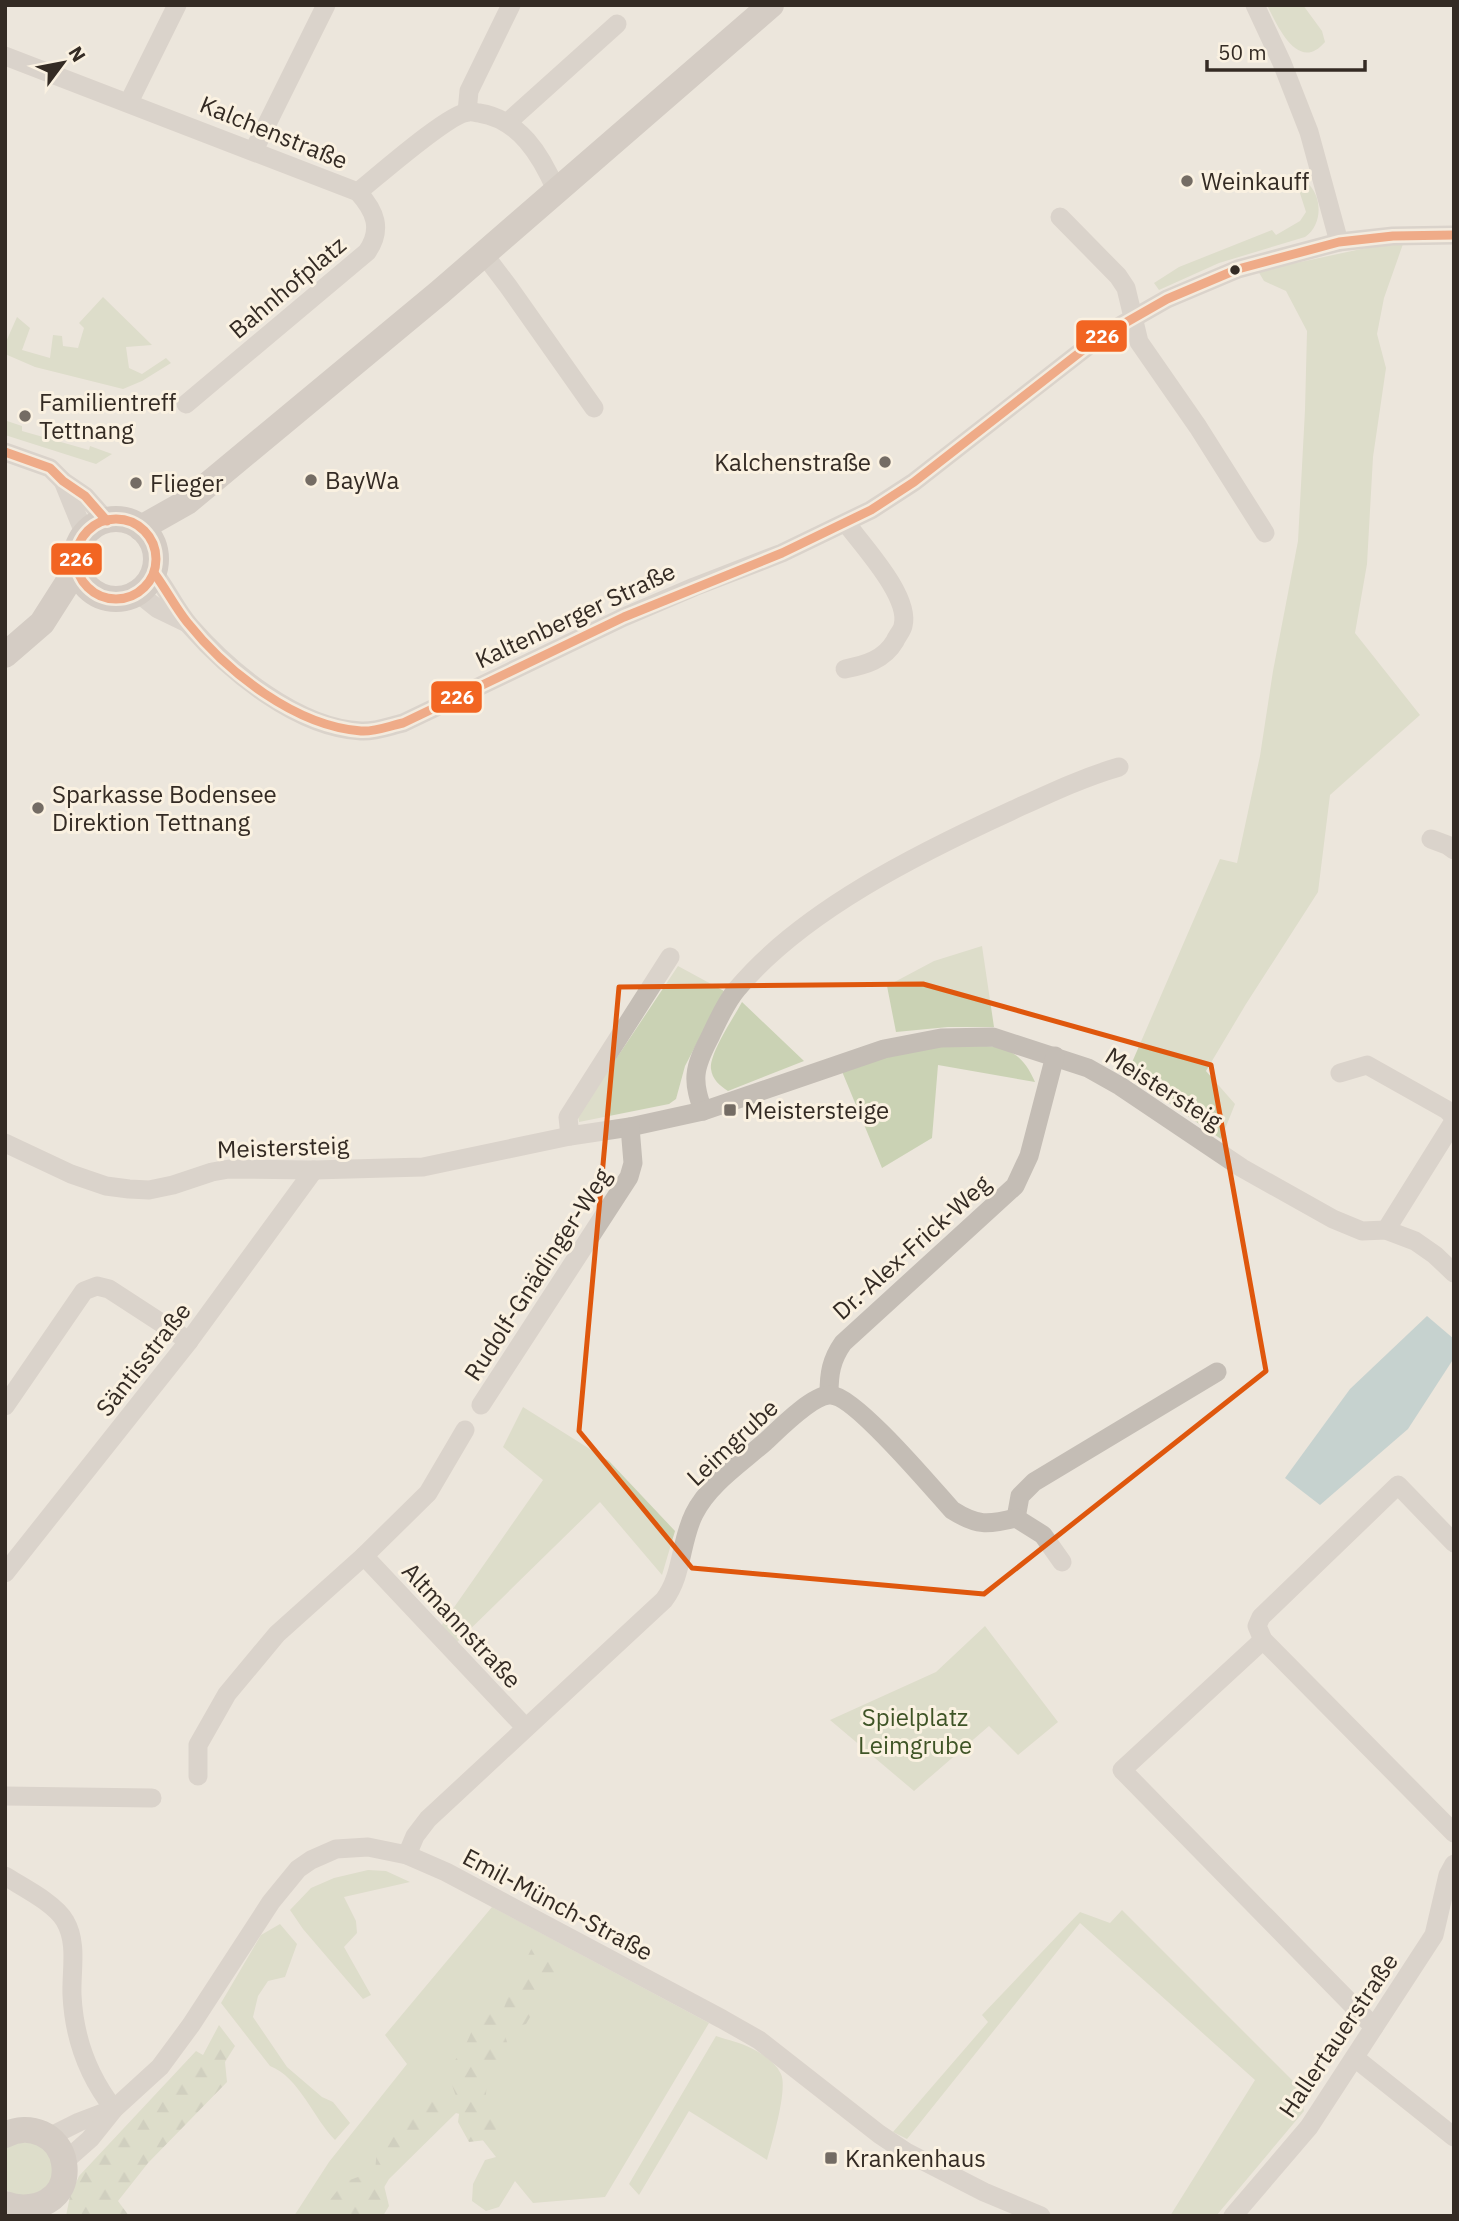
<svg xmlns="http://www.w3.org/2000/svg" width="1459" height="2221" font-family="'IBM Plex Sans',sans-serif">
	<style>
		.green { fill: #cad2b4 }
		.forest { fill: url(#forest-firs) }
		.water { fill: #97bbbf }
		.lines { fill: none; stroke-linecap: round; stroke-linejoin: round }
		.minor { stroke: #c4bdb5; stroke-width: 19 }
		.secondary { stroke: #b5aea6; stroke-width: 26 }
		.bus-1-casing { stroke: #faf1e1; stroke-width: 14 }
		.bus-1 { stroke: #f26522; stroke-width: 9 }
		.marked { fill: none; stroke: #df570d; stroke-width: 5; stroke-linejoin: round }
		.poi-dot { fill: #746c64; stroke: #faf1e1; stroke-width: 2.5 }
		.bus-dot { fill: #342b24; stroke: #faf1e1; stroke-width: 2.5 }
		.labels { text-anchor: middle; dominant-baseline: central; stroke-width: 6; stroke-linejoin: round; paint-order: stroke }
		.street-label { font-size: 24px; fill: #342b24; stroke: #faf1e1 }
		.poi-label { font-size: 24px; fill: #342b24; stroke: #faf1e1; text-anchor: start }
		.park-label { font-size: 24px; fill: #3f5426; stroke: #faf1e1 }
		.line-badge { stroke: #faf1e1; stroke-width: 2.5 }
		.badge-label { font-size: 19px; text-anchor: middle; font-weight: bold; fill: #fff }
	</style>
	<defs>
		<pattern id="forest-firs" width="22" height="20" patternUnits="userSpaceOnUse" patternTransform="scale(1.75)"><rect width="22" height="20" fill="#cad2b4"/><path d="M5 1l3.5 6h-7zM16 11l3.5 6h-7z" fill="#aeb49b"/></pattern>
	</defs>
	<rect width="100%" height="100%" fill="#ece6dc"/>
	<g class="green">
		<path d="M1267 5H1303L1322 31 1325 42C1298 74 1277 25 1267 5Z"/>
		<path d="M1306 182C1323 195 1323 225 1305 237L1219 263 1159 290 1154 283 1179 267 1272 230 1276 235 1300 221 1306 212 1298 187 1299 184Z"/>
		<polygon points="1403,244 1384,298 1377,334 1386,368 1373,457 1367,564 1355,633 1420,715 1330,795 1318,892 1246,1004 1206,1071 1235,1104 1221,1139 1127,1074 1220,859 1237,863 1260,756 1273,671 1298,541 1305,410 1307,331 1286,291 1264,281 1258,271 1366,248"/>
		<polygon points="103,297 152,345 126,347 129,368 142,374 166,358 171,363 142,381 123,389 35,367 5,354 5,344 17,317 30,328 22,350 50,358 53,335 62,336 63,346 78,348 84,328 79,323"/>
		<polygon points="7,421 22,426 22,431 89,450 90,446 112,454 96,464 5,435"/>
		<polygon points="982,946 994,1027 948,1027 896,1032 887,986 934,961"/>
		<polygon points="678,966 724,991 685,1066 676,1099 669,1104 579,1122 578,1116"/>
		<path d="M742 1002 804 1061 728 1091C720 1086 712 1079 711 1069 709 1054 734 1017 742 1002Z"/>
		<path d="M945 1046C987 1047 1016 1037 1035 1082L938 1065 932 1138 882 1168 841 1069 886 1054Z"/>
		<polygon points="523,1407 609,1461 675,1531 662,1575 600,1502 456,1643 441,1626 543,1480 503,1447"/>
		<polygon points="985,1626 1058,1722 1018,1755 989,1726 914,1791 830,1720 936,1672"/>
		<polygon points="368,1870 386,1871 410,1882 344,1897 356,1921 357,1933 344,1947 371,1995 363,1999 303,1929 290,1910 311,1888 334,1878"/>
		<polygon points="492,1907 709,2023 605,2197 533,2203 515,2181 499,2207 486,2211 472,2201 473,2184 485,2160 496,2157 463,2115 456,2113 389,2179 367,2216 294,2216 329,2162 407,2064 385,2035"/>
		<polygon points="1122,1910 1299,2087 1304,2111 1216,2216 1170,2216 1255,2080 1080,1923 907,2139 893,2132 988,2022 982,2015 1080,1912 1110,1923"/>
		<path d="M280 1924 297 1944 285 1977 268 1981 258 1996 253 2017 287 2067 322 2097 333 2102 350 2123 335 2140C314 2119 299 2077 270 2066L221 2003 261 1935Z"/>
		<path d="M716 2036C728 2040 742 2043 753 2049 763 2054 776 2063 781 2074 788 2089 772 2143 767 2160L689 2111 639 2195 629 2184Z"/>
		<path d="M13 2142 39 2143C42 2147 48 2151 50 2156 65 2183 29 2208 5 2189V2147Z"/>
	</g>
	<g class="forest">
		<path d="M534 1944 555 1957 560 1969 553 1983 540 2000 526 2024 504 2032 510 2052V2065L487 2084 485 2103 497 2119 495 2139 469 2142 458 2122 460 2107 453 2088 449 2068C455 2060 462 2052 466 2044 478 2019 474 2016 504 2008L510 1990Z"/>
		<polygon points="219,2025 235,2046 225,2062 227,2082 148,2163 118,2201 129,2216 66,2216 70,2196 79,2176 196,2051 203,2055"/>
		<polygon points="430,2091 455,2105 408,2157 381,2173 389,2206 383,2216 323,2216 323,2209 344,2182 375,2171 378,2139"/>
	</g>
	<polygon class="water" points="1427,1316 1454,1339 1454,1358 1408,1429 1320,1505 1285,1478 1350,1389"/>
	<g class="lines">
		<g class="minor">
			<polyline points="1255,5 1282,63 1309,132 1339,242"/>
			<path d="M5 56 358 192C375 211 383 229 367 252L186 404"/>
			<polyline points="129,102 177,5"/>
			<polyline points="467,112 469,91 511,5"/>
			<polyline points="508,122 617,24"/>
			<polyline points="254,150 326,5"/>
			<path d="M358 192C378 176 448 114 468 112 472 111 475 113 479 113 519 119 541 155 556 190"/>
			<polyline points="1060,217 1118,276 1126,288 1139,342 1198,427 1265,533"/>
			<polyline points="483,253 508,286 594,408"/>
			<polyline points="5,452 50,468 63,481 85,496 107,521"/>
			<polyline points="63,481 85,535"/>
			<path d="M154 573C167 589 176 610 190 626 230 672 298 728 361 731 375 732 390 726 403 723L624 617 694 587 782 553 871 510 914 482 1097 339 1167 299 1238 269 1339 242 1393 236 1454 235"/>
			<polyline points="138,593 158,609 187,623"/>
			<path d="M845 669C865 665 884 660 895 641 897 636 902 631 903 626 911 597 863 546 846 523"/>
			<polyline points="1431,839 1447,845 1454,850"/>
			<polyline points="1340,1073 1367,1065 1447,1110 1454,1117"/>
			<path d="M703 1111C699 1099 695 1087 696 1075 697 1061 705 1047 711 1035 718 1020 726 1002 737 989 802 911 919 853 1011 811 1046 795 1081 778 1119 767"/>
			<polyline points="570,1136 568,1117 670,957"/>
			<polyline points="5,1143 71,1174 106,1186 129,1189 149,1190 173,1185 212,1172 229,1169 314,1170 423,1167 570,1136 630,1127 703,1111 884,1049 941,1038 993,1037 1088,1068 1120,1086 1242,1168 1333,1219 1362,1231 1386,1230 1415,1241 1435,1255 1454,1273"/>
			<polyline points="1386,1230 1454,1121"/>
			<path d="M829 1394C829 1374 831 1360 843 1343L1015 1186 1029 1156 1055 1056"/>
			<polyline points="481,1405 629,1177 633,1163 630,1127"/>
			<polyline points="5,1406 84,1291 97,1286 109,1289 189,1341"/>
			<polyline points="1016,1518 1020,1496 1034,1482 1217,1372"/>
			<polyline points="1454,1543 1398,1485 1261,1617 1257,1626 1263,1640 1454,1833"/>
			<polyline points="364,1556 525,1727"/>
			<polyline points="5,1573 189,1341 314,1170"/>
			<polyline points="1263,1640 1122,1770 1374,2027"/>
			<polyline points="198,1776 198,1745 227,1694 277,1634 364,1556 428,1493 465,1430"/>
			<polyline points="5,1796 152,1798"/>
			<path d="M407 1855 415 1836 428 1819 664 1600C683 1575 680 1542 694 1514 708 1485 741 1463 765 1442 778 1430 811 1396 829 1395 853 1393 933 1489 952 1510 977 1526 988 1525 1016 1518L1043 1535 1062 1562"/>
			<path d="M5 1876C22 1887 55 1903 65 1921 78 1943 71 1971 72 1995 74 2037 88 2076 114 2109"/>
			<polyline points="1355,2058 1454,2137"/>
			<polyline points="49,2137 79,2122 113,2109"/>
			<polyline points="64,2162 90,2139 114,2109 160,2067 191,2025 271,1902 298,1869 311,1860 336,1849 368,1847 407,1855 446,1872 722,2019 759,2040 879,2134 906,2152 984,2192 1041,2216"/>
			<polyline points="1233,2216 1309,2127 1434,1935 1448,1875 1454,1864"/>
		</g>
		<g class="secondary">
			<circle cx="116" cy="559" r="40"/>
			<polyline points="141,528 187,502 440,292 771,5"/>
			<polyline points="5,655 42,623 77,568"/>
			<path d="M5 2135C29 2122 60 2135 64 2163 70 2199 34 2215 5 2204"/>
		</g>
		<defs>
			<g id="bus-1">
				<polyline points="5,452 50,468 63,481 85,496 107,521"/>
				<circle cx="116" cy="559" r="40"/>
				<path d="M154 573C166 589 175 607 187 622 227 672 295 726 361 731 375 732 389 726 403 723L624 617 782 553 871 510 914 482 1097 339 1167 299 1238 269 1339 242 1393 236 1454 235"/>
			</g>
		</defs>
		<use href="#bus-1" class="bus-1-casing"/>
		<use href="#bus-1" class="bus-1"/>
	</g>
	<path d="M0 0H1459V2221H0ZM923 984 1211 1065 1266 1371 984 1594 692 1568 579 1431 619 987Z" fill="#ece6dc" fill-opacity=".55" fill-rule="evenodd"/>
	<path class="marked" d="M923 984 1211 1065 1266 1371 984 1594 692 1568 579 1431 619 987Z"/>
	<g class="poi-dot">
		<circle cx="1187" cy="181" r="7"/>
		<circle cx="25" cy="416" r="7"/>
		<circle cx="885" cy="462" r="7"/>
		<circle cx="311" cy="480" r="7"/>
		<circle cx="136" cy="483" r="7"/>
		<circle cx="38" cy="808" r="7"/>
		<rect x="723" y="1103" width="14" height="14" rx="3.5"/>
		<rect x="824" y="2151" width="14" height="14" rx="3.5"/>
	</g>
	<circle class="bus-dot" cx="1235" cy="270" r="6"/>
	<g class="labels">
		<g class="street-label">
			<text transform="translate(274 132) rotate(22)">Kalchenstraße</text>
			<text transform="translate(287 287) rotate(-40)">Bahnhofplatz</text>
			<text transform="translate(575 615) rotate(-25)">Kaltenberger Straße</text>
			<text transform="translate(1164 1088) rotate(32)">Meistersteig</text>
			<text transform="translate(283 1147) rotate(-2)">Meistersteig</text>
			<text transform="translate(911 1247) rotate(-42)">Dr.-Alex-Frick-Weg</text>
			<text transform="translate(537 1274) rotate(-57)">Rudolf-Gnädinger-Weg</text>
			<text transform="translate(143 1359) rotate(-52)">Säntisstraße</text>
			<text transform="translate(732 1442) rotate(-43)">Leimgrube</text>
			<text transform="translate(462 1625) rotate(47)">Altmannstraße</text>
			<text transform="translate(558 1904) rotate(28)">Emil-Münch-Straße</text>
			<text transform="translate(1338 2035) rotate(-56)">Hallertauerstraße</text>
		</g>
		<g class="poi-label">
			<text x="1201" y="181">Weinkauff</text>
			<text x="39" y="402">Familientreff<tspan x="39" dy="28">Tettnang</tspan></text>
			<text x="871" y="462" text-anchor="end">Kalchenstraße</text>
			<text x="325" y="480">BayWa</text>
			<text x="150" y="483">Flieger</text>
			<text x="52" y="794">Sparkasse Bodensee<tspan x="52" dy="28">Direktion Tettnang</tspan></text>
			<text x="744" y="1110">Meistersteige</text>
			<text x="845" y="2158">Krankenhaus</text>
		</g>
		<g class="park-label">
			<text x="915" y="1717">Spielplatz<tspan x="915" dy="28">Leimgrube</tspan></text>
		</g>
	</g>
	<g class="line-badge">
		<rect x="1075" y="319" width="53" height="34" rx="7" fill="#f26522"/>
		<rect x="50" y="542" width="53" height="34" rx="7" fill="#f26522"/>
		<rect x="430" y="680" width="53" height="34" rx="7" fill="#f26522"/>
	</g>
	<g class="badge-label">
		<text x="1102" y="343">226</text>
		<text x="76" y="566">226</text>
		<text x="457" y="704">226</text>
	</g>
	<rect width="1459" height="2221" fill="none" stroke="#342b24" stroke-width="14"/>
	<g transform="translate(63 63) rotate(58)" stroke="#faf1e1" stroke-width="5" paint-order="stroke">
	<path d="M0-5L12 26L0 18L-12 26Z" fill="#342b24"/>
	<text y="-10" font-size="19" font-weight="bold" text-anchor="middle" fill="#342b24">N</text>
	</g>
	<path d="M1207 60v10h158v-10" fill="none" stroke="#342b24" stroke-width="3.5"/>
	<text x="1218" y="60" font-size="21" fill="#342b24" stroke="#faf1e1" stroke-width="5" paint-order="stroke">50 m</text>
</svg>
